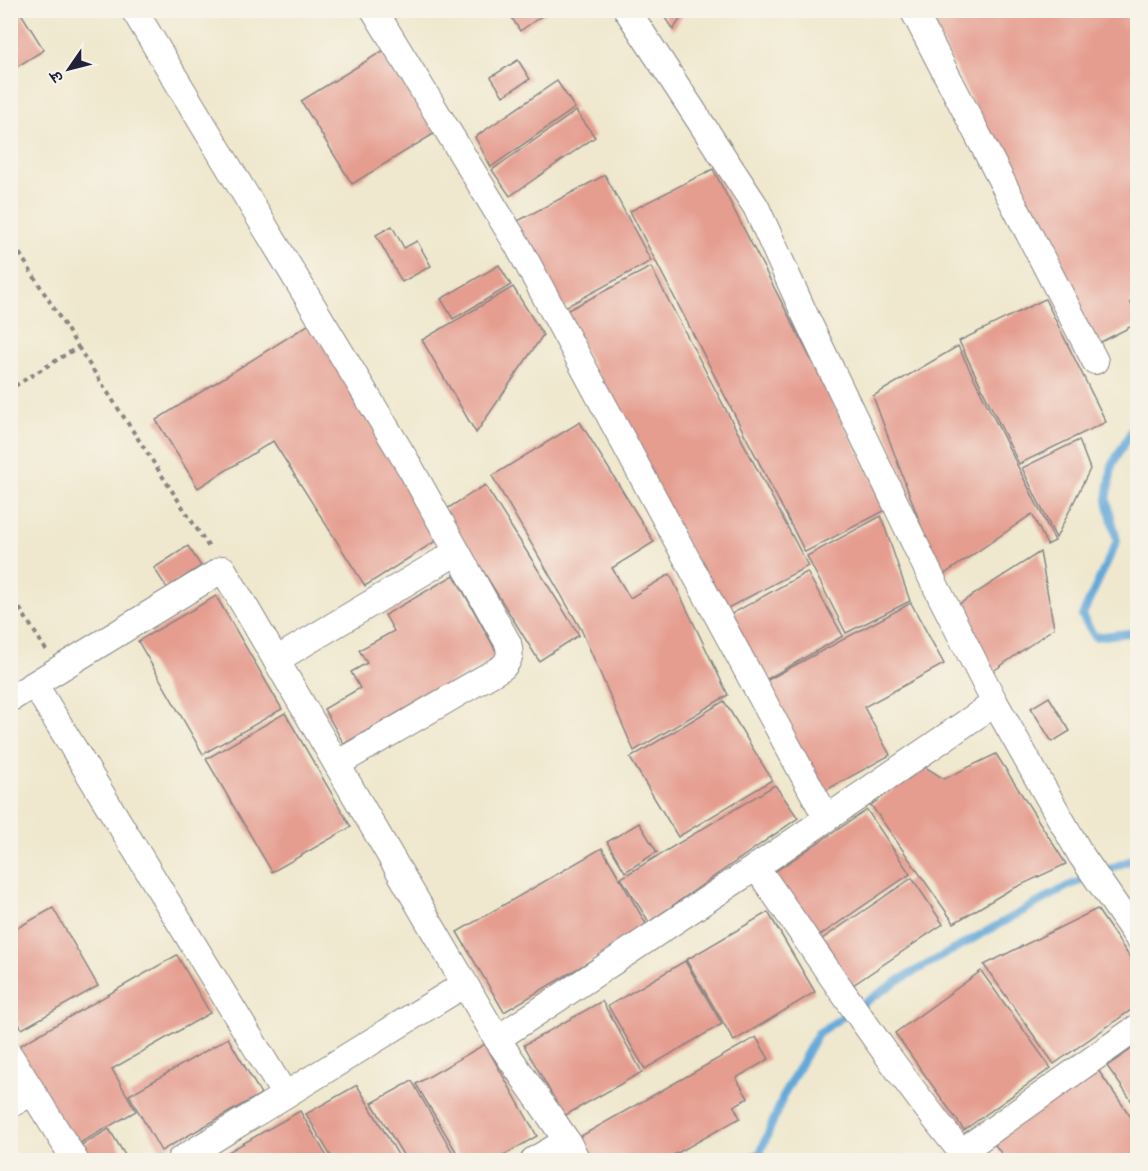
<svg xmlns="http://www.w3.org/2000/svg" width="1148" height="1171" font-family="Kalam,'Playpen Sans Deva',sans-serif">
	<style>
		.lines { fill: none; stroke-linecap: round; stroke-linejoin: round }
		.stream { stroke: #64a8d9; stroke-width: 8 }
		.building { fill: #e59d90 }
		.minor-casing { stroke: #888584; stroke-width: 28 }
		.path { stroke: #888584; stroke-width: 4; stroke-dasharray: 4.5 4.5; stroke-linecap: butt }
		.minor { stroke: #fff; stroke-width: 26 }
	</style>
	<rect width="100%" height="100%" fill="#f7f3e8"/>
	<filter id="ink" filterUnits="userSpaceOnUse"><feTurbulence type="fractalNoise" baseFrequency=".0167" numOctaves="2"/><feDisplacementMap in="SourceGraphic" scale="12" xChannelSelector="R" yChannelSelector="G"/><feConvolveMatrix kernelMatrix="1 2 1 2 8 2 1 2 1" color-interpolation-filters="sRGB"/></filter>
	<filter id="wash" filterUnits="userSpaceOnUse"><feTurbulence type="fractalNoise" baseFrequency=".008" numOctaves="4" result="noise"/><feDisplacementMap in="SourceGraphic" scale="24" xChannelSelector="R" yChannelSelector="G"/><feGaussianBlur stdDeviation="1.35" result="paint"/><feColorMatrix in="noise" values="0 0 0 0 0 0 0 0 0 0 0 0 0 0 0 0 0 1.4 0 .05"/><feComposite in="paint" operator="in"/></filter>
	<g filter="url(#wash)">
		<rect width="100%" height="100%" fill="#efe8ce"/>
		<g class="lines">
			<g class="stream">
				<polyline points="1138,419 1112,465 1107,500 1117,541 1082,616 1095,637 1138,632"/>
				<polyline points="746,1160 760,1153 785,1092 818,1033 899,980 1066,887 1138,857"/>
			</g>
		</g>
		<g id="blocks">
			<g class="building">
				<polygon points="10,10 19,10 44,50 10,71"/>
				<polygon points="507,10 550,10 520,31"/>
				<polygon points="660,10 686,10 673,30"/>
				<polygon points="926,10 1138,10 1138,299 1130,302 1138,316 1138,323 1095,345"/>
				<polygon points="389,47 440,130 352,184 301,101"/>
				<polygon points="518,60 530,79 503,96 491,77"/>
				<polygon points="557,81 575,108 491,167 475,137"/>
				<polygon points="576,111 595,137 510,196 492,170"/>
				<polygon points="713,169 888,509 805,552 630,211"/>
				<polygon points="605,175 651,261 560,310 514,223"/>
				<polygon points="392,226 404,248 417,241 431,266 402,282 376,235"/>
				<polygon points="499,265 511,285 453,319 441,299"/>
				<polygon points="651,267 808,566 722,611 564,312"/>
				<polygon points="513,287 543,335 476,433 422,340"/>
				<polygon points="1045,299 1106,422 1019,464 959,341"/>
				<polygon points="311,323 445,535 365,586 273,441 198,488 156,420"/>
				<polygon points="958,346 1055,541 1047,545 1032,514 940,577 873,396"/>
				<polygon points="580,422 654,542 612,568 630,598 670,574 728,695 634,751 581,629 492,476"/>
				<polygon points="1079,440 1090,469 1056,538 1022,468"/>
				<polygon points="485,485 579,635 539,661 445,510"/>
				<polygon points="881,516 910,601 846,633 807,556"/>
				<polygon points="188,546 201,566 167,588 154,568"/>
				<polygon points="1040,552 1054,628 992,672 956,606"/>
				<polygon points="807,572 843,636 762,682 726,617"/>
				<polygon points="454,575 498,655 344,744 324,709 360,688 351,672 367,663 359,650 394,631 385,615"/>
				<polygon points="216,596 282,709 203,754 138,641"/>
				<polygon points="911,603 944,664 864,707 890,755 821,793 762,683"/>
				<polygon points="1049,697 1070,731 1052,742 1031,708"/>
				<polygon points="724,701 772,780 678,837 630,758"/>
				<polygon points="285,713 351,827 272,872 206,759"/>
				<polygon points="996,754 1066,864 1008,891 954,923 871,805 925,767 944,779"/>
				<polygon points="775,785 798,818 649,922 621,878"/>
				<polygon points="867,810 910,874 816,938 773,873"/>
				<polygon points="639,823 657,852 625,872 607,842"/>
				<polygon points="602,848 648,927 504,1012 457,932"/>
				<polygon points="912,878 943,924 853,985 822,939"/>
				<polygon points="53,908 98,986 22,1029 10,1009 10,932"/>
				<polygon points="1097,909 1138,969 1138,1005 1054,1064 984,965"/>
				<polygon points="768,912 815,992 734,1041 686,960"/>
				<polygon points="177,955 210,1013 112,1069 136,1111 75,1146 17,1047"/>
				<polygon points="685,961 722,1024 645,1069 608,1006"/>
				<polygon points="981,971 1051,1068 964,1130 895,1033"/>
				<polygon points="602,1001 642,1072 564,1116 524,1045"/>
				<polygon points="756,1037 769,1059 736,1078 748,1098 734,1106 740,1118 665,1160 586,1160 574,1140"/>
				<polygon points="228,1038 261,1094 161,1151 129,1095"/>
				<polygon points="485,1044 537,1136 495,1160 461,1160 416,1084"/>
				<polygon points="1138,1045 1138,1110 1107,1066"/>
				<polygon points="1098,1070 1138,1127 1138,1160 1006,1160 993,1142"/>
				<polygon points="412,1081 457,1160 406,1160 372,1103"/>
				<polygon points="357,1085 401,1160 333,1160 306,1114"/>
				<polygon points="300,1111 329,1160 214,1160"/>
				<polygon points="109,1129 128,1160 83,1160 76,1148"/>
			</g>
		</g>
	</g>
	<g filter="url(#ink)">
		<use href="#blocks" fill-opacity="0" stroke="#888584" stroke-width="1.5"/>
		<g class="lines">
			<defs>
				<g id="minor">
					<path d="M134 10 411 469 508 643C511 654 510 659 503 667L337 764"/>
					<polyline points="374,10 518,246 826,817"/>
					<polyline points="627,10 756,207 805,315 927,569 995,703"/>
					<polyline points="913,10 1095,361"/>
					<polyline points="276,660 457,552"/>
					<polyline points="35,685 285,1095"/>
					<polyline points="10,699 223,569 497,1039"/>
					<path d="M756 867C825 965 891 1067 968 1160"/>
					<polyline points="10,1056 75,1160"/>
					<polyline points="10,1105 32,1092"/>
					<polyline points="567,1141 497,1039 756,867 995,703 1081,855 1138,938"/>
					<polyline points="961,1152 1138,1027"/>
					<polyline points="180,1160 465,984"/>
					<polyline points="534,1160 567,1141 577,1160"/>
				</g>
			</defs>
			<use href="#minor" class="minor-casing"/>
			<g class="path">
				<polyline points="10,238 78,347 10,389"/>
				<polyline points="78,347 210,549"/>
				<polyline points="10,593 46,650"/>
			</g>
			<use href="#minor" class="minor"/>
		</g>
	</g>
	<rect width="1148" height="1171" fill="none" stroke="#f7f3e8" stroke-width="36"/>
	<g transform="translate(69 69) rotate(235)" stroke="#f7f3e8" stroke-width="4.5" paint-order="stroke">
	<path d="M0-4.5L10 22L0 15L-10 22Z" fill="#22223b"/>
	<text y="-9" font-size="16" font-weight="bold" text-anchor="middle" fill="#22223b">उ</text>
	</g>
</svg>
